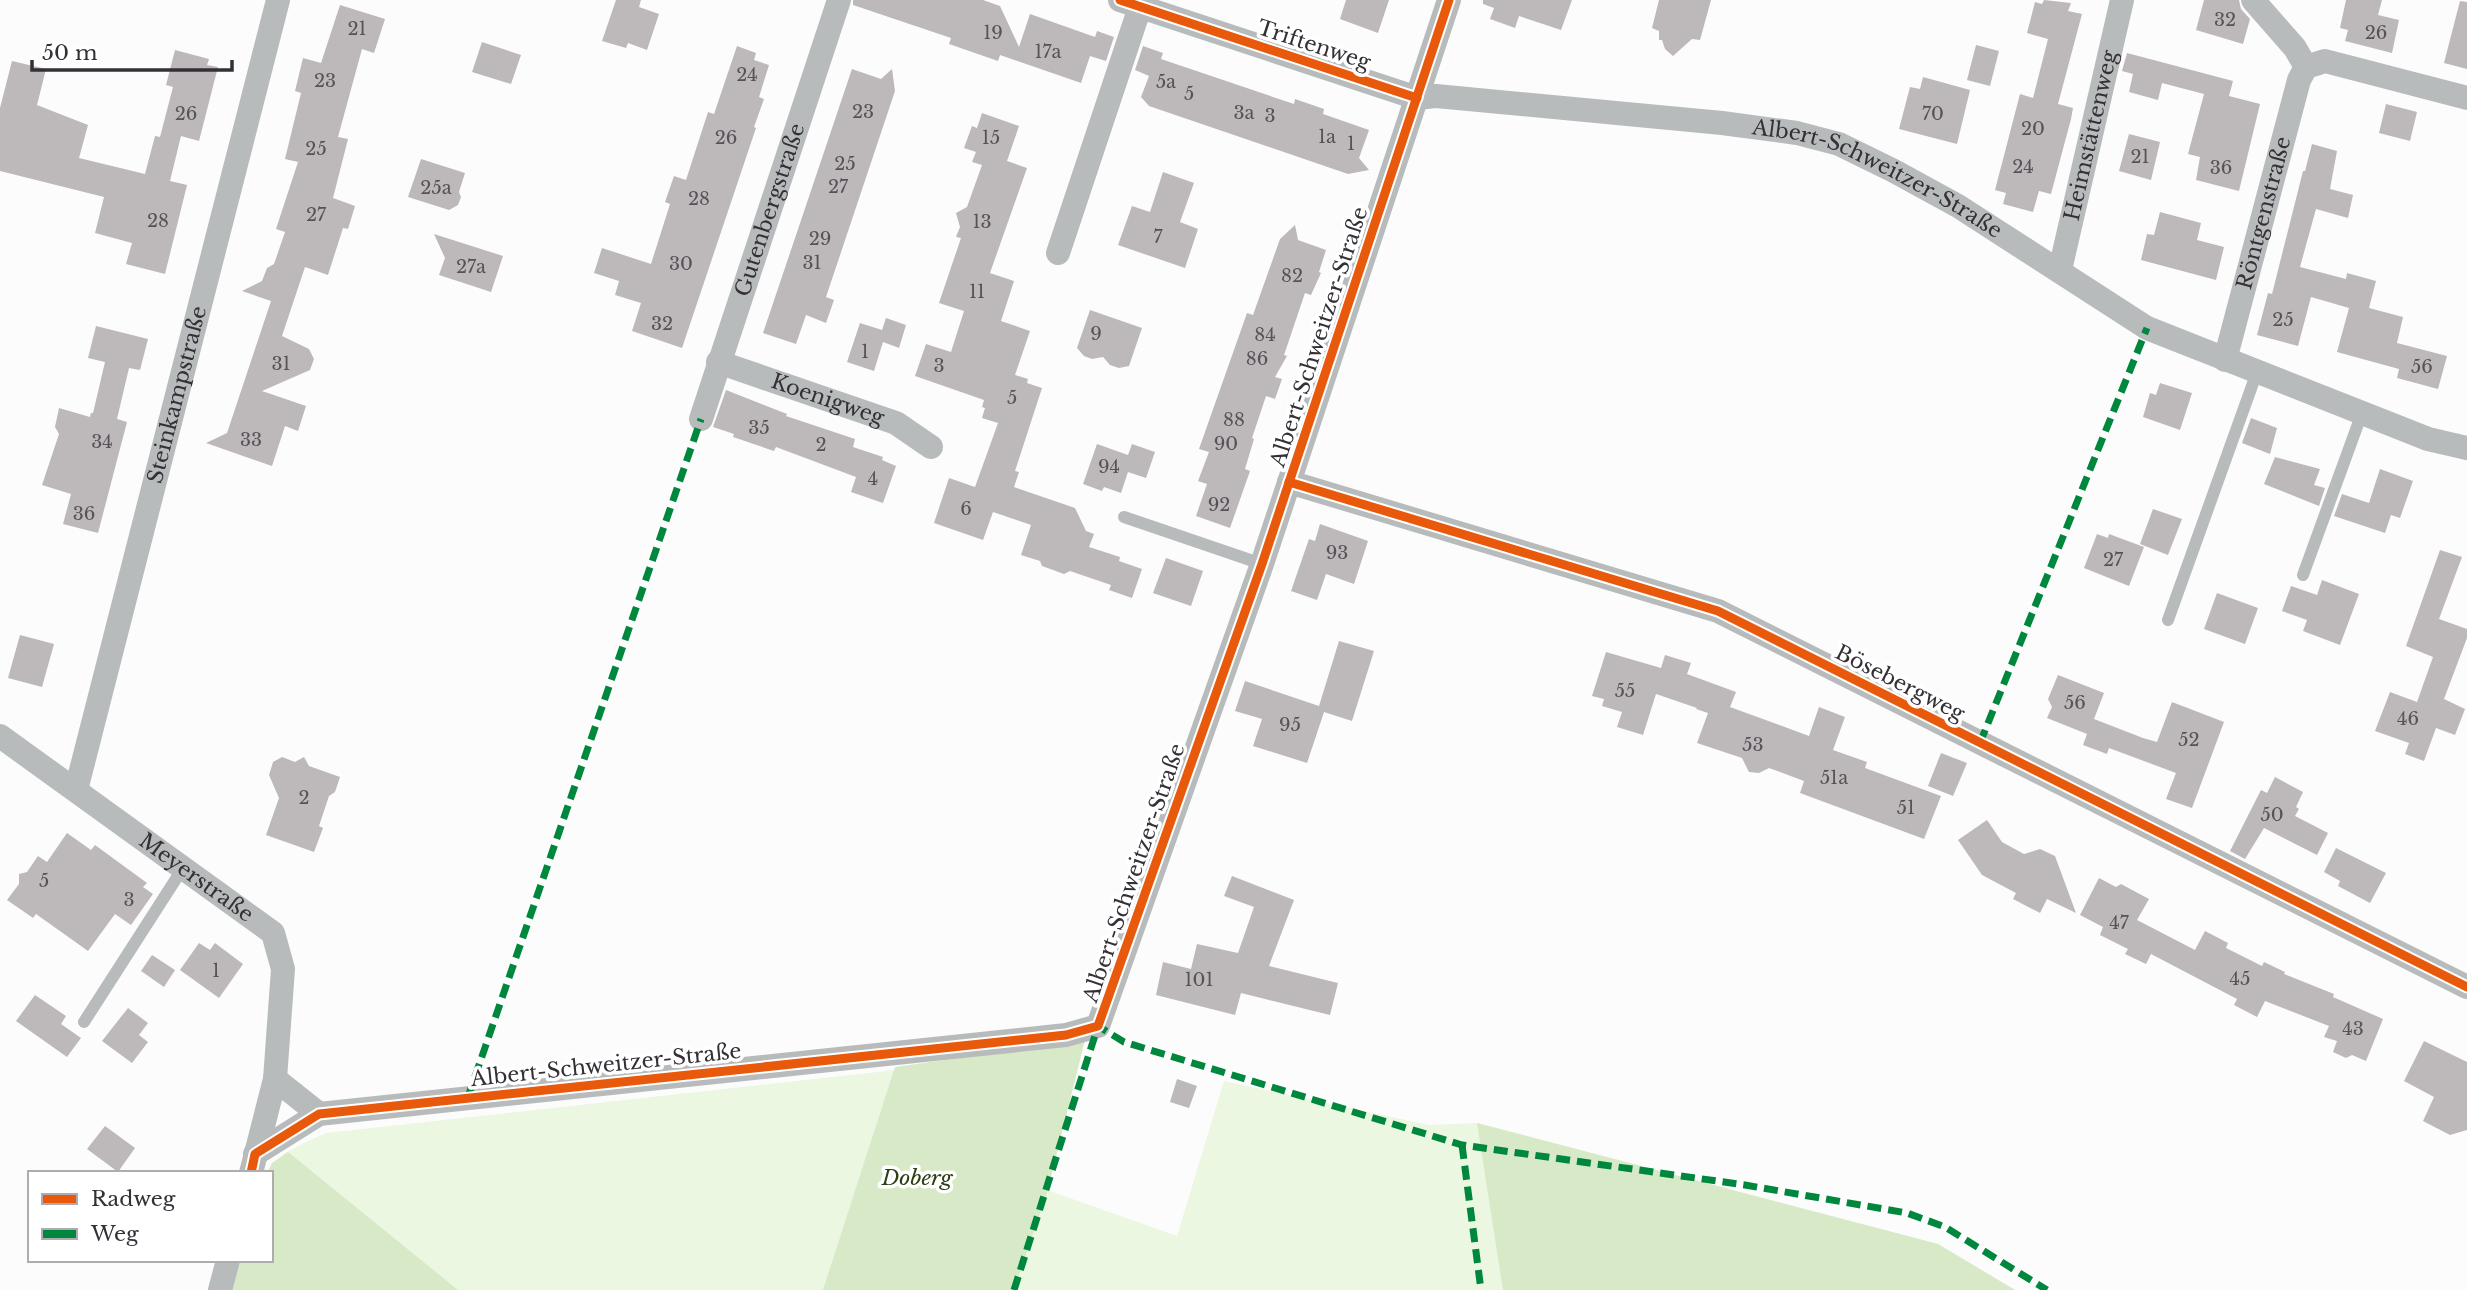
<svg xmlns="http://www.w3.org/2000/svg" width="2467" height="1290" font-family="'Libre Baskerville',serif">
	<style>
		.green { fill: #ebf7e0 }
		.forest { fill: #d7e9c6 }
		.building { fill: #bdb8ba }
		.lines { fill: none; stroke-linecap: round; stroke-linejoin: round }
		.lane { stroke: #b8bbbc; stroke-width: 12 }
		.street { stroke: #b8bbbc; stroke-width: 24 }
		.quiet { stroke: #00873e; stroke-width: 7; stroke-dasharray: 14 7; stroke-linecap: butt }
		.cycleway-casing { stroke: #fff; stroke-width: 13 }
		.cycleway { stroke: #e8590c; stroke-width: 9 }
		.labels { text-anchor: middle; dominant-baseline: central; stroke-width: 7; stroke-linejoin: round; paint-order: stroke }
		.number-label { font-size: 18px; fill: #575258 }
		.street-label { font-size: 21px; fill: #353037; stroke: #fff }
		.park-label { font-size: 21px; font-style: italic; fill: #2a3e11; stroke: #fff }
	</style>
	<rect width="100%" height="100%" fill="#fdfcfd"/>
	<path class="green" d="M1068 1051 1030 1184 1177 1236 1224 1081 1429 1125 1477 1123 1938 1244 2015 1290H229L271 1260V1173H267C277 1152 306 1143 326 1133Z"/>
	<g class="forest">
		<polygon points="1085,1040 1047,1193 1014,1290 823,1290 895,1067"/>
		<polygon points="1477,1123 1938,1244 2015,1290 1503,1290"/>
		<polygon points="288,1152 458,1290 229,1290 238,1260 271,1260 271,1173 267,1173 272,1163"/>
	</g>
	<g class="building">
		<polygon points="616,0 641,0 639,7 659,14 647,50 628,43 626,48 602,41"/>
		<polygon points="853,0 983,0 1000,6 1019,47 1030,14 1095,37 1097,31 1114,37 1106,61 1090,56 1081,83 1000,55 998,61 949,44 951,38 853,5"/>
		<polygon points="1346,0 1389,0 1378,33 1340,19"/>
		<polygon points="1483,0 1572,0 1561,30 1519,16 1515,28 1490,19 1494,8 1483,4"/>
		<polygon points="1659,0 1711,0 1700,40 1692,39 1673,56 1665,49 1662,40 1659,40 1659,31 1652,28"/>
		<polygon points="2044,0 2071,3 2068,11 2082,14 2058,104 2073,108 2071,119 2051,194 2039,191 2033,212 2003,204 2006,193 1995,190 2020,94 2033,98 2048,39 2027,33 2035,2 2042,4"/>
		<polygon points="2204,0 2239,0 2241,9 2250,19 2243,44 2196,30"/>
		<polygon points="2346,0 2382,0 2378,15 2399,20 2392,53 2345,41 2348,30 2340,28"/>
		<polygon points="2460,1 2467,2 2467,69 2444,63"/>
		<polygon points="340,5 385,19 374,53 362,49 338,137 348,139 333,198 355,206 348,229 343,228 328,275 305,267 282,336 309,349 314,359 310,370 262,391 306,406 298,431 285,426 272,466 206,443 227,433 271,301 242,291 262,281 267,268 274,264 285,232 276,229 298,162 285,159 301,93 295,91 303,58 321,63"/>
		<polygon points="482,42 521,55 511,84 472,72"/>
		<polygon points="1976,45 1999,51 1990,86 1967,80"/>
		<polygon points="737,46 756,53 754,60 769,65 759,97 764,99 754,127 756,128 682,348 632,331 641,303 615,295 619,281 594,273 602,248 651,264 670,204 665,202 674,176 686,180 708,112 714,114"/>
		<polygon points="1143,46 1163,53 1161,59 1294,104 1295,99 1324,109 1323,114 1369,130 1359,158 1369,170 1348,174 1149,106 1141,97 1149,76 1135,70"/>
		<polygon points="175,50 209,59 207,65 218,67 199,141 181,136 170,181 187,185 165,274 126,264 132,243 95,233 104,197 0,171 0,108 12,61 46,69 37,105 88,125 79,158 145,174 155,136 160,137 173,87 166,85"/>
		<polygon points="2127,53 2233,81 2229,96 2260,104 2239,191 2196,180 2200,157 2188,154 2204,94 2162,83 2158,100 2129,92 2133,74 2122,71"/>
		<polygon points="852,69 881,79 892,69 895,91 826,297 834,300 826,323 806,315 796,344 763,333"/>
		<polygon points="1923,77 1970,90 1957,144 1899,129 1910,87 1920,89"/>
		<polygon points="2386,104 2417,112 2410,141 2379,133"/>
		<polygon points="982,113 1019,126 1007,161 1027,168 990,273 1014,281 1001,321 1030,331 1015,375 1028,379 1027,383 1042,388 1015,471 1019,472 1014,487 1075,508 1086,531 1094,534 1089,547 1120,557 1119,561 1142,569 1132,598 1109,590 1111,585 1070,571 1064,574 1042,566 1040,561 1021,555 1031,525 993,512 983,540 934,523 949,478 975,487 998,423 982,418 985,408 982,407 984,400 915,376 926,344 951,352 964,311 939,303 961,238 956,237 960,227 956,213 967,207 982,165 972,162 976,152 964,148 972,126 977,128"/>
		<polygon points="2129,134 2160,142 2151,180 2119,171"/>
		<polygon points="2312,144 2337,151 2330,189 2353,195 2348,218 2316,209 2300,267 2346,279 2347,273 2376,281 2369,308 2403,317 2397,343 2447,356 2438,389 2397,378 2399,369 2337,352 2349,308 2311,297 2298,346 2257,335 2268,293 2272,294 2303,171 2305,171"/>
		<polygon points="421,159 465,173 459,192 461,197 458,205 449,210 408,197"/>
		<polygon points="1163,172 1194,183 1180,222 1198,229 1185,268 1118,245 1132,206 1150,212"/>
		<polygon points="2160,212 2201,223 2197,240 2224,247 2216,280 2141,260 2147,234 2154,235"/>
		<polygon points="1295,225 1298,240 1326,250 1319,272 1321,273 1311,295 1305,293 1284,355 1287,356 1275,377 1282,379 1275,399 1266,396 1252,438 1254,439 1245,469 1250,471 1230,528 1196,516 1207,484 1198,481 1209,452 1199,449 1247,313 1253,315 1280,239"/>
		<polygon points="434,234 503,256 491,292 439,275 445,258"/>
		<polygon points="1090,310 1142,328 1129,366 1119,368 1110,365 1103,357 1092,359 1084,356 1077,348"/>
		<polygon points="886,318 906,325 899,348 883,342 874,371 847,362 860,323 882,330"/>
		<polygon points="96,326 148,339 140,370 129,368 117,419 127,422 98,533 63,524 71,494 42,485 59,434 55,427 59,408 90,417 91,413 93,413 105,362 88,358"/>
		<polygon points="2160,383 2192,393 2180,430 2143,417 2150,393 2156,395"/>
		<polygon points="726,390 787,414 786,416 855,439 853,447 883,457 882,460 896,466 883,503 851,492 856,477 776,447 774,451 733,437 734,434 713,427"/>
		<polygon points="2251,418 2277,428 2270,454 2242,443"/>
		<polygon points="1097,444 1128,455 1132,444 1155,452 1146,478 1128,472 1121,493 1104,487 1102,491 1083,484"/>
		<polygon points="2275,457 2320,469 2314,485 2325,488 2319,506 2264,484"/>
		<polygon points="2380,469 2413,481 2400,518 2391,515 2385,533 2334,516 2342,494 2369,503"/>
		<polygon points="2153,509 2182,519 2168,555 2140,544"/>
		<polygon points="1320,524 1368,541 1354,584 1326,574 1317,600 1291,591 1309,539 1315,541"/>
		<polygon points="2097,534 2108,538 2109,534 2144,547 2129,586 2084,568"/>
		<polygon points="2440,550 2462,557 2439,619 2467,629 2467,638 2444,699 2465,709 2455,735 2436,728 2424,761 2405,754 2409,743 2375,731 2390,692 2417,702 2433,657 2406,646"/>
		<polygon points="1166,558 1203,571 1191,606 1153,593"/>
		<polygon points="2322,580 2359,594 2340,645 2303,631 2307,620 2282,611 2291,586 2317,595"/>
		<polygon points="2217,593 2258,608 2245,644 2204,629"/>
		<polygon points="20,635 54,644 42,687 8,678"/>
		<polygon points="1339,641 1374,651 1352,721 1324,712 1307,763 1253,746 1262,719 1235,711 1245,681 1319,706"/>
		<polygon points="1606,652 1661,668 1665,655 1691,663 1687,674 1736,692 1730,707 1809,736 1819,707 1845,717 1833,750 1867,762 1865,768 1941,796 1924,839 1800,793 1804,781 1769,768 1759,773 1749,772 1742,758 1697,743 1708,713 1696,709 1697,708 1656,694 1643,735 1617,727 1622,712 1602,706 1604,699 1592,696"/>
		<polygon points="2058,675 2104,693 2094,719 2143,738 2157,742 2172,702 2224,722 2192,808 2166,799 2176,773 2109,748 2107,754 2083,745 2087,734 2047,718 2052,707 2048,699"/>
		<polygon points="1941,753 1967,763 1953,796 1928,786"/>
		<polygon points="282,757 295,762 304,757 309,766 340,777 335,792 329,796 319,826 323,828 314,852 266,835 279,798 269,775 273,762"/>
		<polygon points="2275,777 2303,792 2296,807 2299,809 2295,816 2328,833 2317,855 2264,828 2245,859 2230,851 2261,790 2267,793"/>
		<polygon points="1987,820 2002,842 2024,854 2040,849 2055,856 2076,913 2047,899 2040,913 2013,899 2016,893 1982,875 1958,840"/>
		<polygon points="67,833 91,850 95,845 147,883 143,887 153,894 131,925 115,914 88,951 36,914 33,918 7,900 19,884 19,874 27,872 38,856 47,862"/>
		<polygon points="2336,848 2386,873 2370,903 2338,886 2340,881 2324,872"/>
		<polygon points="1232,876 1294,900 1269,966 1338,983 1330,1015 1241,993 1235,1015 1156,995 1163,962 1191,969 1197,944 1238,953 1254,907 1224,896"/>
		<polygon points="2099,878 2116,887 2121,884 2149,899 2137,920 2195,950 2205,931 2228,943 2226,948 2262,966 2264,962 2285,972 2284,974 2334,994 2333,997 2383,1019 2366,1061 2352,1055 2346,1058 2333,1052 2337,1041 2324,1037 2329,1026 2265,1001 2257,1017 2234,1005 2237,999 2151,954 2146,964 2125,954 2128,949 2100,935 2103,927 2080,915"/>
		<polygon points="199,943 210,950 215,943 243,964 219,998 180,970"/>
		<polygon points="152,955 175,970 164,987 141,971"/>
		<polygon points="35,995 66,1016 61,1024 81,1038 67,1057 16,1021"/>
		<polygon points="128,1008 148,1023 139,1035 148,1042 132,1063 102,1041"/>
		<polygon points="2424,1041 2467,1062 2467,1130 2450,1135 2423,1121 2434,1097 2404,1081"/>
		<polygon points="1177,1079 1197,1086 1189,1108 1170,1102"/>
		<polygon points="105,1126 135,1148 118,1172 87,1149"/>
	</g>
	<g class="lines">
		<g class="lane">
			<polyline points="1124,517 1262,564"/>
			<polyline points="2303,575 2362,413"/>
			<polyline points="2168,620 2257,372"/>
			<polyline points="84,1022 183,868"/>
		</g>
		<g class="street">
			<path id="s1" d="M1120 0 1417 98 1436 96 1722 123 1797 133 1839 144 1894 171 1958 206 2147 328 2428 439 2467 448"/>
			<polyline points="2253,0 2295,48 2306,67"/>
			<polyline points="1058,253 1140,7"/>
			<path id="s2" d="M2060 270 2122 0"/>
			<path id="s3" d="M2225 360 2299 80 2306 67 2325 61 2467 98"/>
			<path id="s4" d="M718 362 896 423 931 447"/>
			<path id="s5" d="M701 419 839 0"/>
			<polyline points="1289,482 1718,611 2467,987"/>
			<path id="s6" d="M0 736 273 933 283 969 275 1079 251 1173"/>
			<path id="s7" d="M76 790 278 0"/>
			<polyline points="275,1079 319,1114"/>
			<polyline points="255,1154 319,1114 1066,1035 1098,1026 1262,564 1449,0"/>
			<polyline points="220,1290 228,1260"/>
		</g>
		<g class="quiet">
			<polyline points="1980,743 2147,328"/>
			<polyline points="468,1097 701,419"/>
			<polyline points="1462,1145 1481,1290"/>
			<polyline points="1014,1290 1098,1026 1124,1042 1462,1145 1745,1185 1907,1213 1945,1227 2047,1290"/>
		</g>
		<defs>
			<g id="cycleway">
				<polyline points="1120,0 1417,98"/>
				<polyline points="1289,482 1718,611 2467,987"/>
				<polyline points="251,1173 255,1154 319,1114 1066,1035 1098,1026 1262,564 1449,0"/>
			</g>
		</defs>
		<use href="#cycleway" class="cycleway-casing"/>
		<use href="#cycleway" class="cycleway"/>
	</g>
	<g class="labels">
		<g class="number-label">
			<text x="2225" y="20">32</text>
			<text x="357" y="29">21</text>
			<text x="993" y="33">19</text>
			<text x="2376" y="33">26</text>
			<text x="1048" y="52">17a</text>
			<text x="747" y="75">24</text>
			<text x="325" y="81">23</text>
			<text x="1166" y="82">5a</text>
			<text x="1189" y="94">5</text>
			<text x="863" y="112">23</text>
			<text x="1244" y="113">3a</text>
			<text x="186" y="114">26</text>
			<text x="1933" y="114">70</text>
			<text x="1270" y="116">3</text>
			<text x="2033" y="129">20</text>
			<text x="1327" y="137">1a</text>
			<text x="726" y="138">26</text>
			<text x="991" y="138">15</text>
			<text x="1351" y="144">1</text>
			<text x="316" y="149">25</text>
			<text x="2140" y="157">21</text>
			<text x="845" y="164">25</text>
			<text x="2023" y="167">24</text>
			<text x="2221" y="168">36</text>
			<text x="838" y="187">27</text>
			<text x="436" y="188">25a</text>
			<text x="699" y="199">28</text>
			<text x="316" y="215">27</text>
			<text x="158" y="221">28</text>
			<text x="982" y="222">13</text>
			<text x="1158" y="237">7</text>
			<text x="820" y="239">29</text>
			<text x="812" y="263">31</text>
			<text x="681" y="264">30</text>
			<text x="471" y="267">27a</text>
			<text x="1292" y="276">82</text>
			<text x="977" y="292">11</text>
			<text x="2283" y="320">25</text>
			<text x="662" y="324">32</text>
			<text x="1096" y="334">9</text>
			<text x="1265" y="335">84</text>
			<text x="865" y="352">1</text>
			<text x="1257" y="359">86</text>
			<text x="281" y="364">31</text>
			<text x="939" y="366">3</text>
			<text x="2422" y="367">56</text>
			<text x="1012" y="398">5</text>
			<text x="1234" y="420">88</text>
			<text x="759" y="428">35</text>
			<text x="251" y="440">33</text>
			<text x="102" y="442">34</text>
			<text x="1226" y="444">90</text>
			<text x="821" y="445">2</text>
			<text x="1109" y="467">94</text>
			<text x="873" y="479">4</text>
			<text x="1219" y="505">92</text>
			<text x="966" y="509">6</text>
			<text x="84" y="514">36</text>
			<text x="1337" y="553">93</text>
			<text x="2113" y="560">27</text>
			<text x="1625" y="691">55</text>
			<text x="2075" y="703">56</text>
			<text x="2408" y="719">46</text>
			<text x="1290" y="725">95</text>
			<text x="2189" y="740">52</text>
			<text x="1753" y="745">53</text>
			<text x="1834" y="778">51a</text>
			<text x="304" y="798">2</text>
			<text x="1906" y="808">51</text>
			<text x="2272" y="815">50</text>
			<text x="44" y="881">5</text>
			<text x="129" y="900">3</text>
			<text x="2119" y="923">47</text>
			<text x="216" y="971">1</text>
			<text x="2240" y="979">45</text>
			<text x="1199" y="980">101</text>
			<text x="2353" y="1029">43</text>
		</g>
		<g class="street-label">
			<text transform="translate(1314 45) rotate(18)">Triftenweg</text>
			<text stroke="none"><textPath href="#s2" startOffset="138">Heimstättenweg</textPath></text>
			<text stroke="none"><textPath href="#s1" startOffset="786">Albert-Schweitzer-Straße</textPath></text>
			<text stroke="none"><textPath href="#s5" startOffset="220">Gutenbergstraße</textPath></text>
			<text stroke="none"><textPath href="#s3" startOffset="152">Röntgenstraße</textPath></text>
			<text transform="translate(1319 337) rotate(-72)">Albert-Schweitzer-Straße</text>
			<text stroke="none"><textPath href="#s7" startOffset="408">Steinkampstraße</textPath></text>
			<text stroke="none"><textPath href="#s4" startOffset="116">Koenigweg</textPath></text>
			<text transform="translate(1900 683) rotate(27)">Bösebergweg</text>
			<text transform="translate(1134 873) rotate(-71)">Albert-Schweitzer-Straße</text>
			<text stroke="none"><textPath href="#s6" startOffset="242">Meyerstraße</textPath></text>
			<text transform="translate(606 1065) rotate(-6)">Albert-Schweitzer-Straße</text>
		</g>
		<g class="park-label">
			<text x="917" y="1178">Doberg</text>
		</g>
	</g>
	<rect x="28" y="1171" width="245" height="91" fill="#ffffff" stroke="#aeacaf" stroke-width="2"/>
	<rect x="42" y="1194" width="35" height="10" fill="#e8590c" stroke="#aeacaf" stroke-width="2"/>
	<text x="91" y="1206" font-size="21" fill="#353037">Radweg</text>
	<rect x="42" y="1229" width="35" height="10" fill="#00873e" stroke="#aeacaf" stroke-width="2"/>
	<text x="91" y="1241" font-size="21" fill="#353037">Weg</text>
	<path d="M32 60v10h200v-10" fill="none" stroke="#353037" stroke-width="3.5"/>
	<text x="42" y="60" font-size="21" fill="#353037" stroke="#ffffff" stroke-width="5" paint-order="stroke">50 m</text>
</svg>
